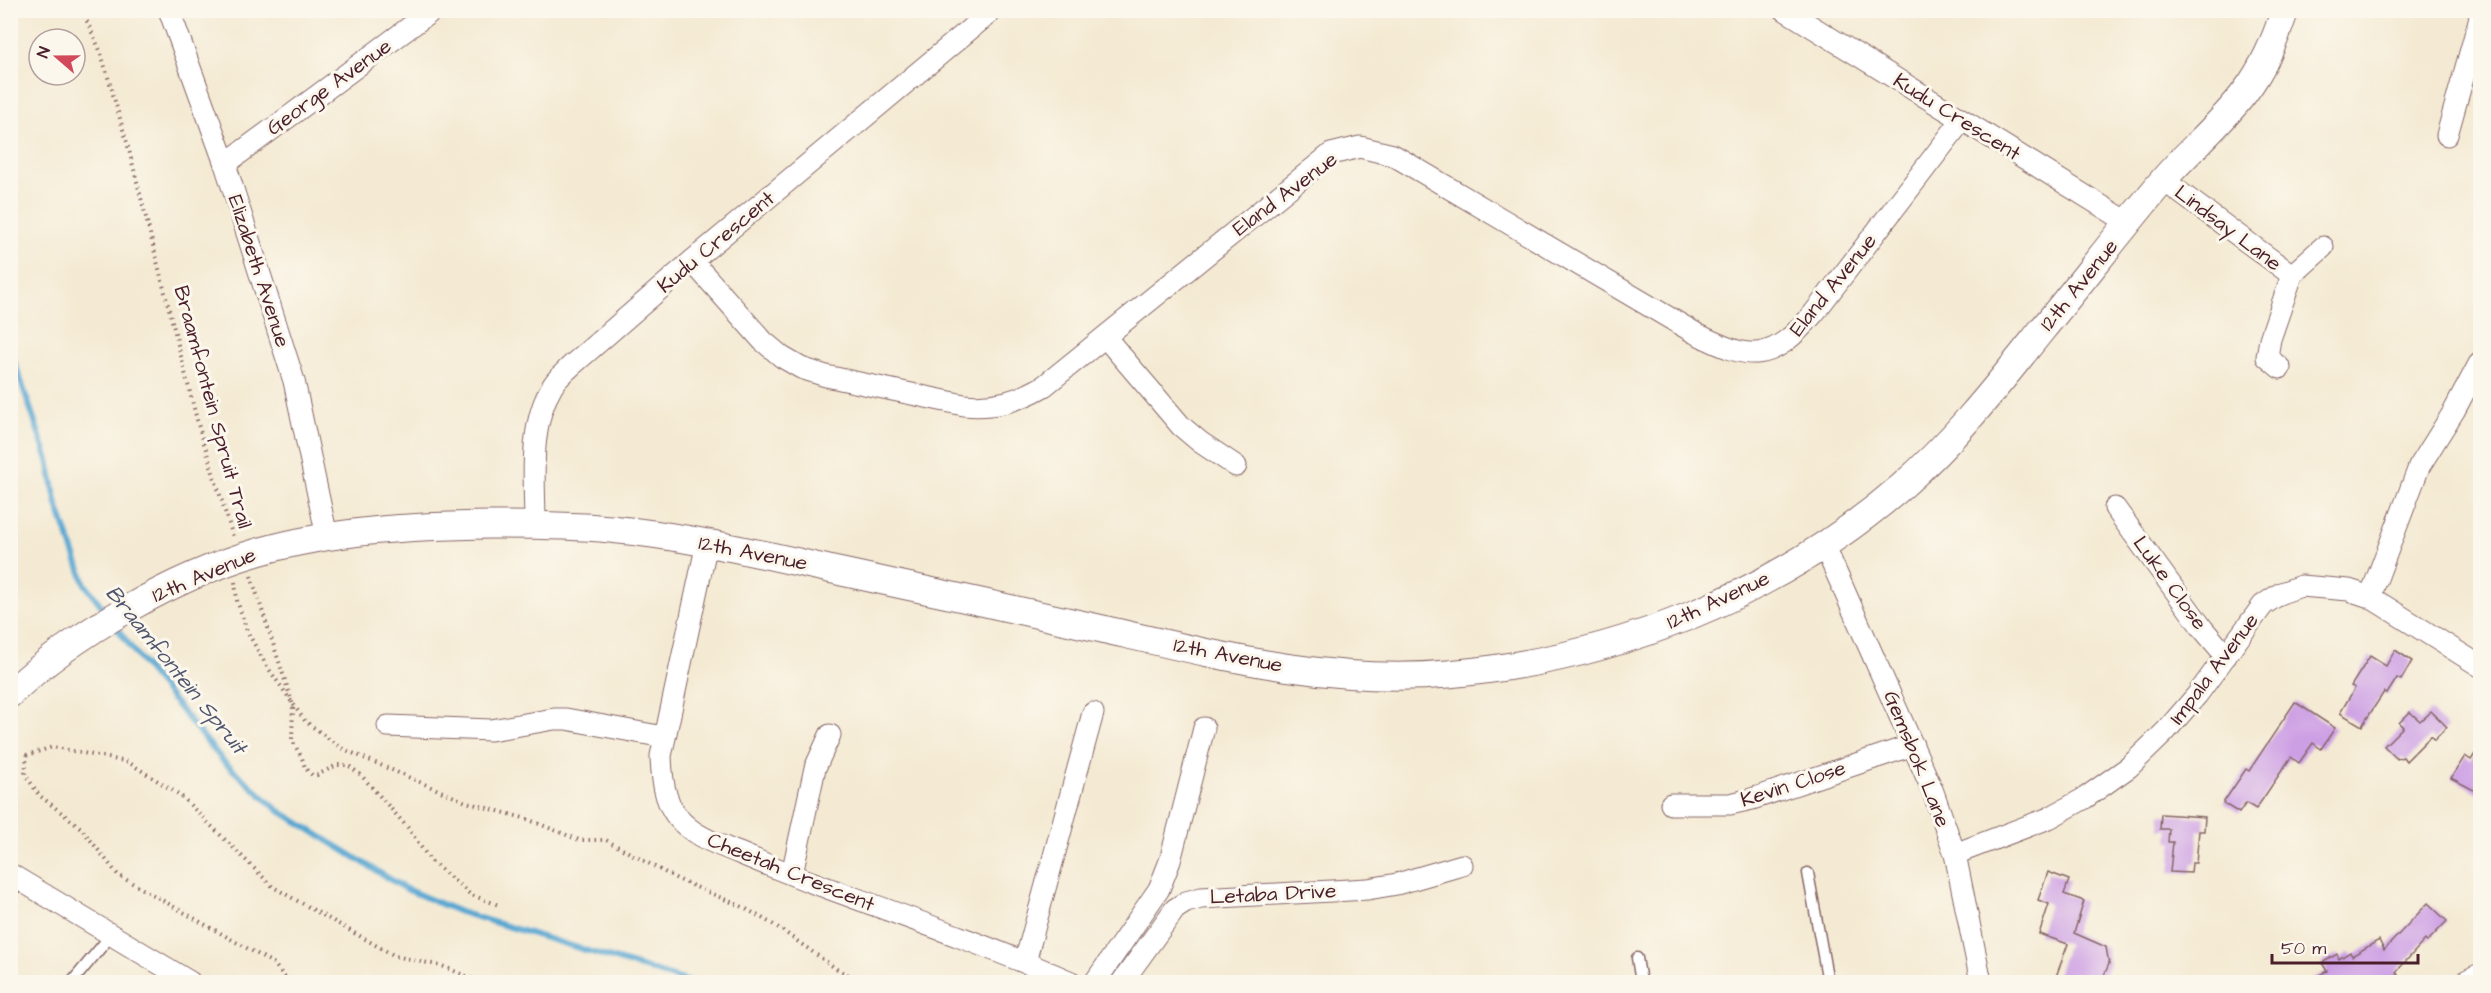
<svg xmlns="http://www.w3.org/2000/svg" width="2491" height="993" font-family="'Architects Daughter',sans-serif">
	<style>
		.lines { fill: none; stroke-linecap: round; stroke-linejoin: round }
		.stream { stroke: #59a7d2; stroke-width: 6 }
		.building { fill: #cc9ee4 }
		.service-casing { stroke: #866666; stroke-width: 13 }
		.minor-casing { stroke: #866666; stroke-width: 23 }
		.tertiary-casing { stroke: #866666; stroke-width: 29 }
		.path { stroke: #866666; stroke-width: 4; stroke-dasharray: 1.5 4.5; stroke-linecap: butt }
		.service { stroke: #fff; stroke-width: 10 }
		.minor { stroke: #fff; stroke-width: 21 }
		.tertiary { stroke: #fff; stroke-width: 27 }
		.labels { text-anchor: middle; dominant-baseline: central; stroke-width: 6; stroke-linejoin: round; paint-order: stroke }
		.street-label { font-size: 21px; fill: #4a1f2b; stroke: #fbf7ec }
		.water-label { font-size: 22px; font-style: italic; fill: #50556e; stroke: #fbf7ec }
	</style>
	<rect width="100%" height="100%" fill="#fbf7ec"/>
	<filter id="ink" filterUnits="userSpaceOnUse"><feTurbulence type="fractalNoise" baseFrequency=".0167" numOctaves="2"/><feDisplacementMap in="SourceGraphic" scale="12" xChannelSelector="R" yChannelSelector="G"/><feConvolveMatrix kernelMatrix="1 2 1 2 8 2 1 2 1" color-interpolation-filters="sRGB"/></filter>
	<filter id="wash" filterUnits="userSpaceOnUse"><feTurbulence type="fractalNoise" baseFrequency=".008" numOctaves="4" result="noise"/><feDisplacementMap in="SourceGraphic" scale="24" xChannelSelector="R" yChannelSelector="G"/><feGaussianBlur stdDeviation="1.35" result="paint"/><feColorMatrix in="noise" values="0 0 0 0 0 0 0 0 0 0 0 0 0 0 0 0 0 1.4 0 .05"/><feComposite in="paint" operator="in"/></filter>
	<g filter="url(#wash)">
		<rect width="100%" height="100%" fill="#f4ead3"/>
		<g class="lines">
			<g class="stream">
				<polyline points="10,349 48,460 57,505 85,584 107,613"/>
				<polyline points="114,624 147,669 224,762 278,810 406,889 460,912 690,982"/>
			</g>
		</g>
		<g id="blocks">
			<g class="building">
				<polygon points="2395,650 2412,661 2401,680 2397,678 2387,694 2384,692 2362,726 2340,713 2355,688 2351,686 2370,656 2386,666"/>
				<polygon points="2295,702 2335,728 2321,749 2313,743 2299,763 2291,757 2256,809 2246,803 2239,813 2223,803 2246,769 2249,771"/>
				<polygon points="2431,711 2447,727 2434,740 2431,736 2406,761 2403,757 2397,759 2384,746 2403,727 2399,723 2410,712 2420,721"/>
				<polygon points="2481,745 2481,794 2451,778 2465,756 2471,760"/>
				<polygon points="2161,814 2205,817 2204,831 2199,831 2196,863 2192,863 2191,873 2170,872 2173,842 2168,842 2169,829 2160,829"/>
				<polygon points="2048,872 2069,880 2064,894 2084,901 2074,933 2106,947 2109,964 2101,982 2054,982 2068,944 2039,934 2049,904 2038,900"/>
				<polygon points="2428,903 2447,921 2427,942 2425,940 2396,972 2398,975 2385,982 2306,982 2327,971 2322,963 2337,954 2339,959 2350,952 2352,956 2379,940 2384,950"/>
			</g>
		</g>
	</g>
	<g filter="url(#ink)">
		<use href="#blocks" fill-opacity="0" stroke="#866666" stroke-width="1.5"/>
		<g class="lines">
			<defs>
				<g id="service">
					<polyline points="1808,873 1828,982"/>
					<polyline points="1637,958 1641,982"/>
					<polyline points="72,982 112,934"/>
				</g>
				<g id="minor">
					<polyline points="169,10 225,164 294,381 327,537"/>
					<polyline points="1785,10 2129,223"/>
					<polyline points="2447,135 2480,17"/>
					<polyline points="225,164 433,10"/>
					<polyline points="2163,180 2292,275"/>
					<path d="M692 261 763 341 782 357 801 368 826 376 964 405C994 408 1018 401 1044 386L1331 154 1360 147 1393 155 1695 333C1752 362 1771 363 1814 313L1962 120"/>
					<polyline points="1106,338 1181,426 1200,442 1236,466"/>
					<polyline points="2280,368 2267,357 2270,339 2292,275 2323,247"/>
					<polyline points="2115,508 2203,629 2226,656"/>
					<path d="M535 525C535 481 528 426 552 387 556 379 564 373 571 366L692 261 993 10"/>
					<path d="M707 543 661 756C662 784 665 811 690 829 704 840 722 846 739 853 763 863 787 873 811 882 898 914 986 945 1071 982"/>
					<polyline points="1824,545 1932,789 1955,854 1981,982"/>
					<polyline points="2370,597 2419,467 2454,411 2479,364"/>
					<polyline points="388,726 491,730 554,719 566,719 664,737"/>
					<polyline points="1671,804 1730,804 1752,799 1913,745"/>
					<polyline points="1955,854 2049,818 2085,798 2129,767 2165,732 2197,695 2263,605 2281,593 2301,586 2349,590 2370,597 2480,666"/>
					<polyline points="10,874 190,982"/>
					<polyline points="792,874 815,768 830,735"/>
					<polyline points="1025,962 1093,713"/>
					<polyline points="1095,982 1159,889 1170,861 1204,728"/>
					<polyline points="1122,982 1175,909 1186,902 1201,898 1368,889 1397,884 1462,865"/>
					<polyline points="2464,982 2480,974"/>
				</g>
				<path id="tertiary" d="M10 694C73 634 175 576 258 552 334 530 414 526 492 525 531 525 571 525 610 529 688 536 766 555 842 572 927 590 1013 609 1098 628 1212 654 1330 685 1448 674 1612 660 1775 596 1901 487 1954 441 1997 386 2041 331 2082 281 2122 229 2164 179 2190 149 2222 123 2245 92 2264 67 2275 40 2285 10"/>
			</defs>
			<use href="#service" class="service-casing"/>
			<use href="#minor" class="minor-casing"/>
			<use href="#tertiary" class="tertiary-casing"/>
			<g class="path">
				<polyline points="82,10 101,53 129,150 198,424 233,537"/>
				<polyline points="251,576 293,705 292,740 302,758 305,768 312,775 317,775 337,765 348,765 361,775 408,828 430,860 471,895 499,905"/>
				<polyline points="235,582 237,600 247,631 266,665 305,721 341,748 466,802 527,819 579,840 606,840 677,879 743,907 776,926 838,970 864,982"/>
				<polyline points="289,982 273,963 118,875 81,828 39,795 25,774 27,755 53,747 128,762 180,795 273,887 395,956 442,966 481,982"/>
			</g>
			<use href="#service" class="service"/>
			<use href="#minor" class="minor"/>
			<use href="#tertiary" class="tertiary"/>
		</g>
	</g>
	<g class="labels">
		<g class="street-label">
			<text transform="translate(329 87) rotate(-36)">George Avenue</text>
			<text transform="translate(1957 117) rotate(32)">Kudu Crescent</text>
			<text transform="translate(1285 194) rotate(-37)">Eland Avenue</text>
			<text transform="translate(2228 228) rotate(37)">Lindsay Lane</text>
			<text transform="translate(716 242) rotate(-40)">Kudu Crescent</text>
			<text transform="translate(259 271) rotate(72)">Elizabeth Avenue</text>
			<text transform="translate(1833 285) rotate(-51)">Eland Avenue</text>
			<text transform="translate(2079 285) rotate(-51)">12th Avenue</text>
			<text transform="translate(213 407) rotate(75)">Braamfontein Spruit Trail</text>
			<text transform="translate(753 553) rotate(11)">12th Avenue</text>
			<text transform="translate(204 575) rotate(-23)">12th Avenue</text>
			<text transform="translate(2170 583) rotate(54)">Luke Close</text>
			<text transform="translate(1718 600) rotate(-25)">12th Avenue</text>
			<text transform="translate(1228 655) rotate(11)">12th Avenue</text>
			<text transform="translate(2214 669) rotate(-53)">Impala Avenue</text>
			<text transform="translate(1917 759) rotate(68)">Gemsbok Lane</text>
			<text transform="translate(1793 784) rotate(-18)">Kevin Close</text>
			<text transform="translate(791 872) rotate(22)">Cheetah Crescent</text>
			<text transform="translate(1273 894) rotate(-3)">Letaba Drive</text>
		</g>
		<g class="water-label">
			<text transform="translate(176 670) rotate(51)">Braamfontein Spruit</text>
		</g>
	</g>
	<rect width="2491" height="993" fill="none" stroke="#fbf7ec" stroke-width="36"/>
	<g transform="translate(57 57) rotate(290)"><circle r="28" fill="#fbf7ec" stroke="#b4a19f" stroke-width="1.5"/>
	<path d="M0-4.5L10 22L0 15L-10 22Z" fill="#d1495b"/>
	<text y="-9" font-size="16" font-weight="bold" text-anchor="middle" fill="#4a1f2b">N</text>
	</g>
	<path d="M2272 954v9h146v-9" fill="none" stroke="#4a1f2b" stroke-width="3"/>
	<text x="2281" y="954" font-size="18" fill="#4a1f2b" stroke="#fbf7ec" stroke-width="4.5" paint-order="stroke">50 m</text>
</svg>
